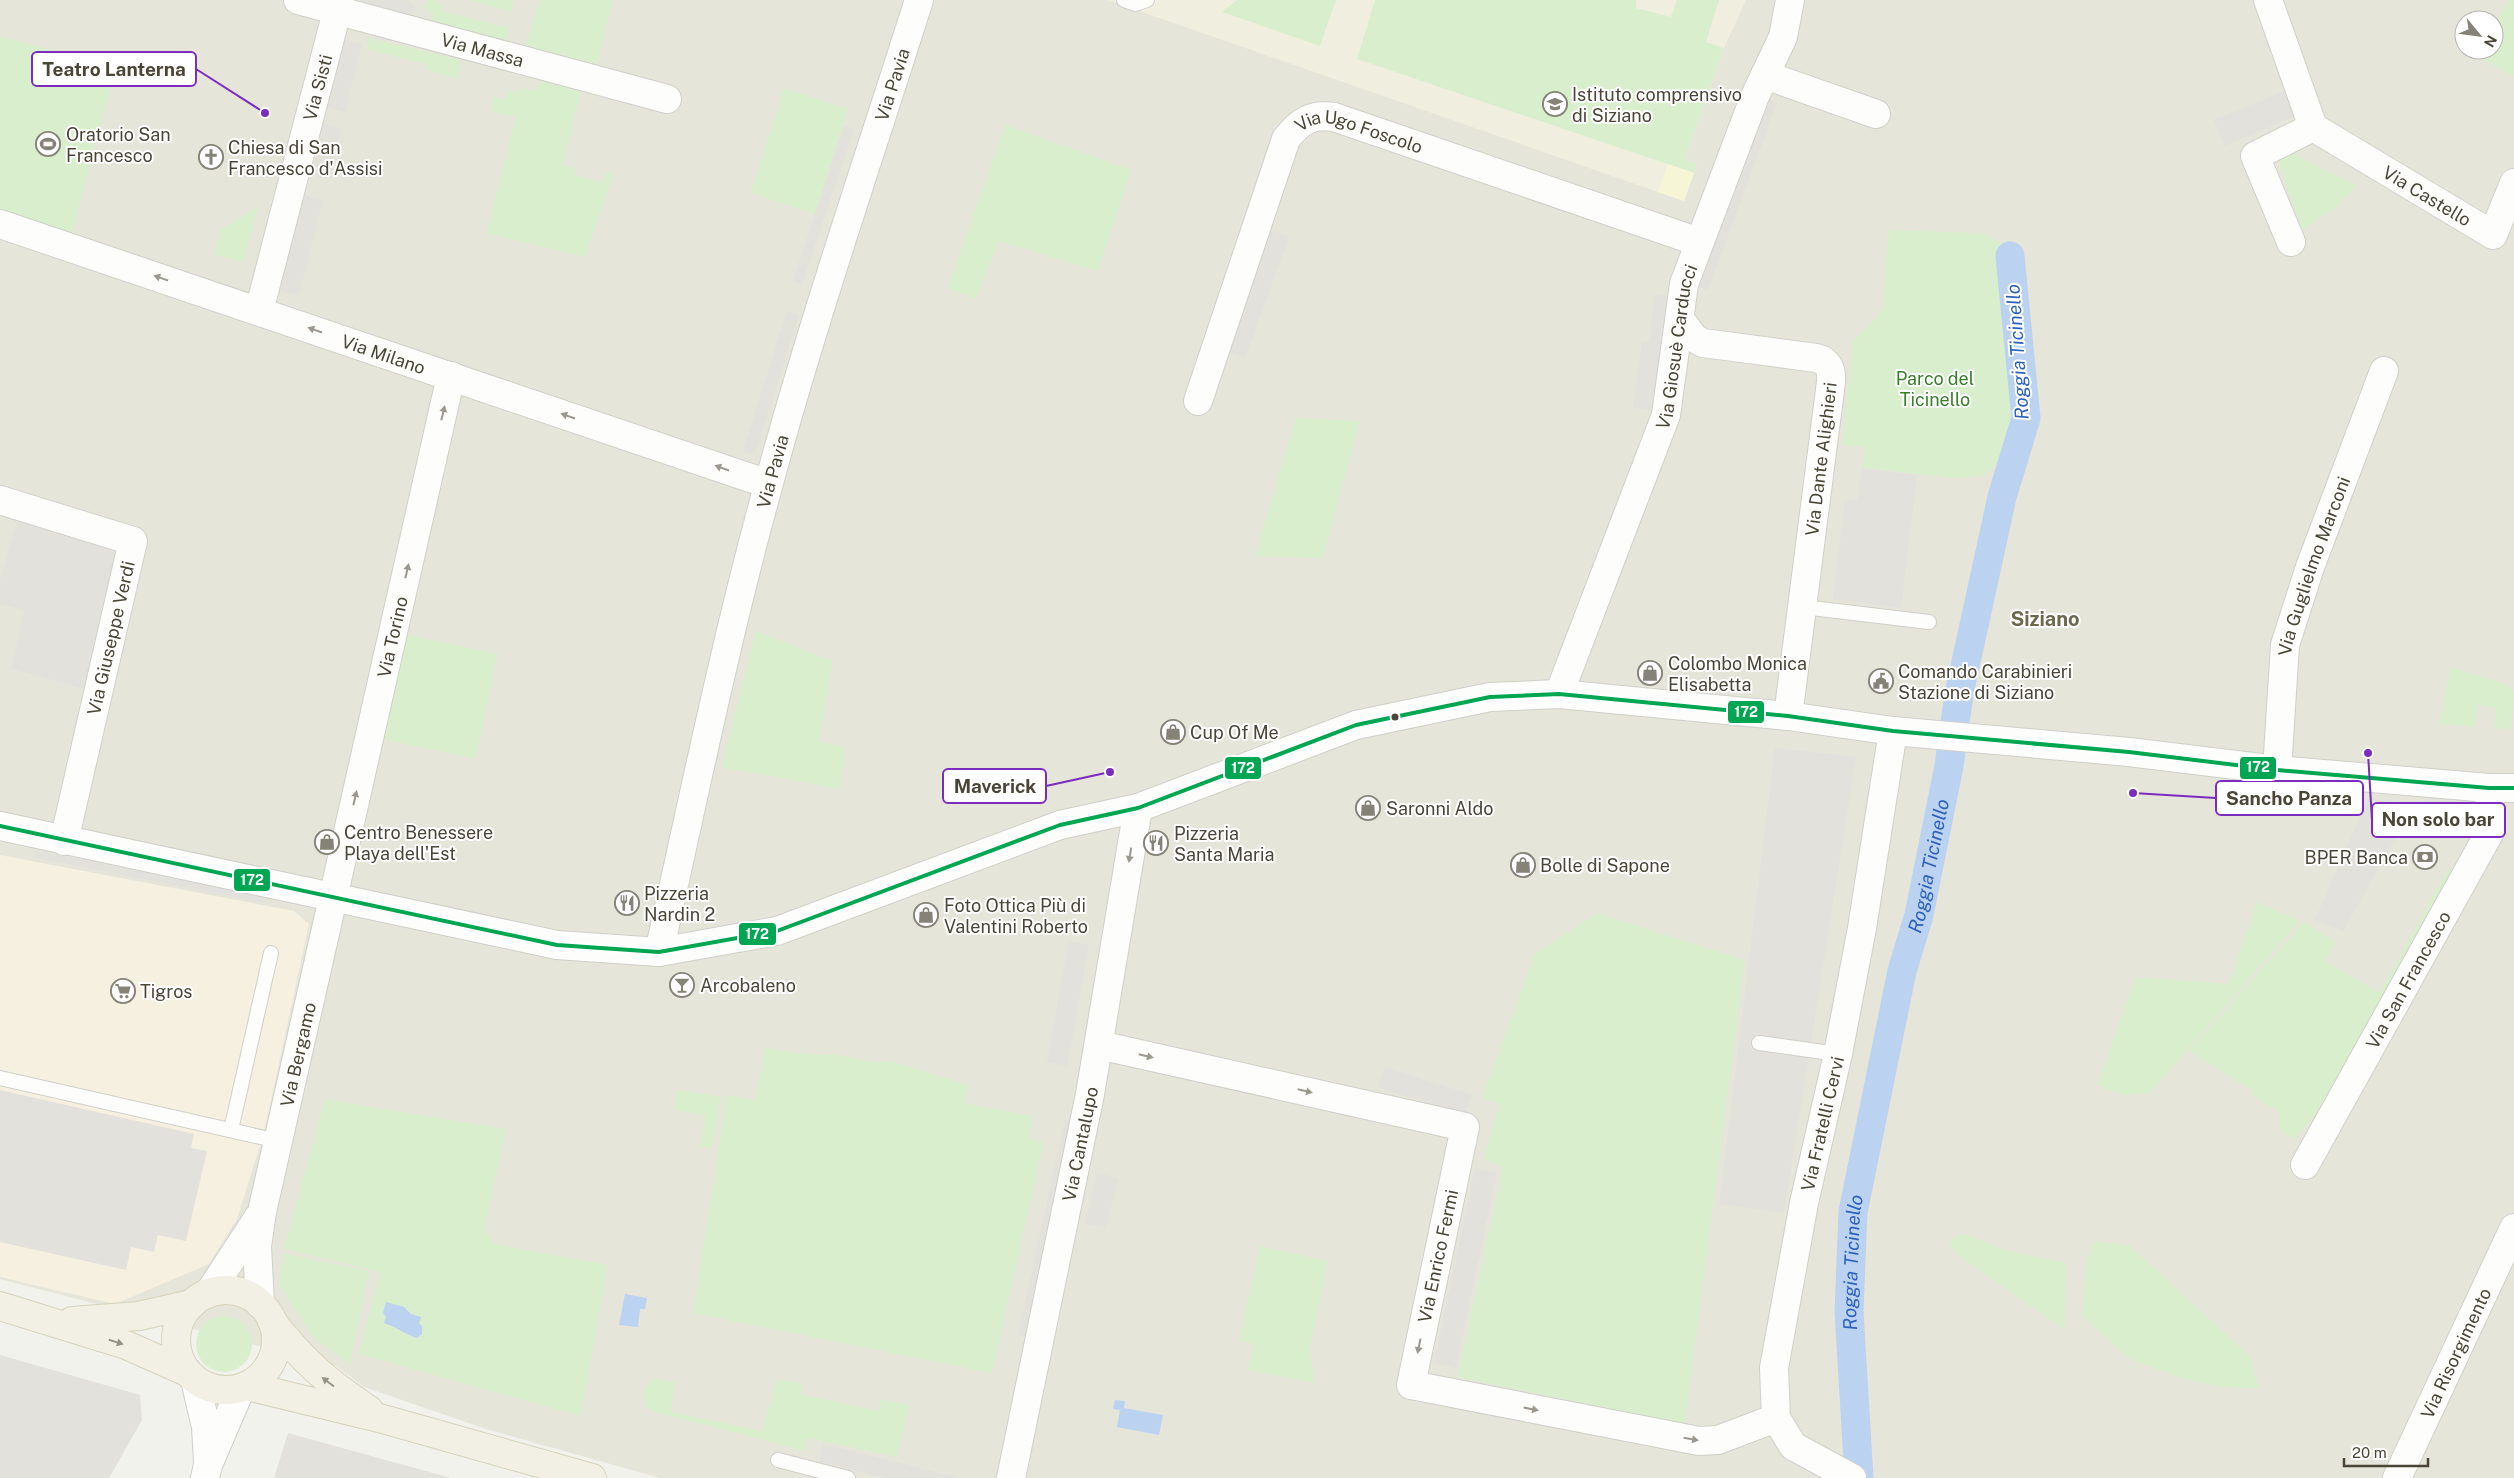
<svg xmlns="http://www.w3.org/2000/svg" width="2514" height="1478" font-family="'Public Sans',sans-serif">
	<style>
		.residential { fill: #e6e5da; fill-rule: evenodd }
		.commercial { fill: #f5f0e0 }
		.industrial { fill: #e2e1db }
		.education { fill: #f0efdf }
		.green { fill: #d9eecd }
		.sand { fill: #f6f6d7 }
		.parking { fill: #e2e1dc }
		.water { fill: #bcd2f1 }
		.lines { fill: none; stroke-linecap: round; stroke-linejoin: round }
		.canal { stroke: #bcd2f1; stroke-width: 29 }
		.lane-casing { stroke: #d0d0ca; stroke-width: 16 }
		.street-casing { stroke: #d0d0ca; stroke-width: 30 }
		.primary-casing { stroke: #d5d3ba; stroke-width: 30 }
		.lane { stroke: #fdfdfc; stroke-width: 14 }
		.street { stroke: #fdfdfc; stroke-width: 28 }
		.primary { stroke: #f2f0e4; stroke-width: 28 }
		.bus-1-casing { stroke: #fff; stroke-width: 8 }
		.bus-1 { stroke: #00a651; stroke-width: 4 }
		.oneway { fill: #9b9890 }
		.oneway2 { fill: #969285 }
		.bus-dot { fill: #4a4637; stroke: #fff; stroke-width: 2 }
		.labels { text-anchor: middle; dominant-baseline: central; stroke-width: 4; stroke-linejoin: round; paint-order: stroke }
		.street-label { font-size: 18px; fill: #4a4637; stroke: #fff }
		.poi-label { font-size: 18px; fill: #4a4637; stroke: #fff; text-anchor: start }
		.park-label { font-size: 18px; fill: #377e28; stroke: #fff }
		.water-label { font-size: 19px; font-style: italic; fill: #2c62ba; stroke: #fff }
		.quarter-label { font-size: 20px; font-weight: bold; fill: #6d674e; stroke: #fff }
		.leader { fill: none; stroke: #7b2cbf; stroke-width: 2 }
		.callout-dot { fill: #7b2cbf; stroke: #fff; stroke-width: 2 }
		.callout { fill: #fff; stroke: #7b2cbf; stroke-width: 2 }
		.callout-label { font-size: 19px; text-anchor: middle; font-weight: bold; fill: #4a4637 }
		.line-badge { stroke: #fff; stroke-width: 2 }
		.badge-label { font-size: 14px; text-anchor: middle; font-weight: bold; fill: #fff }
	</style>
	<rect width="100%" height="100%" fill="#f2f2ed"/>
	<path class="residential" d="M0 0H2514V1478H660L486 1429 364 1387 336 1366 0 1279ZM2464 20H2494V50H2464Z"/>
	<polygon class="commercial" points="0,855 294,911 309,924 264,1133 237,1219 209,1264 115,1304 0,1277"/>
	<polygon class="industrial" points="19,516 117,545 85,689 12,669 24,610 0,604 0,580"/>
	<polygon class="education" points="1108,0 1746,0 1724,48 1685,159 1697,164 1684,201"/>
	<g class="green">
		<polygon points="428,0 435,0 442,4 442,11 508,28 505,44 430,26 433,15 423,6"/>
		<polygon points="470,0 514,0 511,12"/>
		<polygon points="539,0 613,0 598,64 526,46"/>
		<polygon points="1237,0 1336,0 1320,46 1222,12"/>
		<polygon points="1375,0 1636,0 1636,8 1671,17 1677,0 1719,0 1706,42 1724,48 1685,159 1697,164 1694,173 1357,59"/>
		<polygon points="2508,0 2514,0 2514,76 2479,57 2482,50 2494,50 2494,27"/>
		<polygon points="0,36 116,68 71,237 0,214"/>
		<polygon points="369,38 461,60 457,78 425,70 426,64 366,49"/>
		<polygon points="539,80 581,91 563,165 577,168 574,175 604,182 607,172 614,174 585,257 486,233 516,117 490,112 494,96 505,99 509,90 519,93 520,88 536,91"/>
		<polygon points="784,88 848,109 815,214 751,193"/>
		<polygon points="1005,125 1132,170 1098,271 999,241 976,299 948,288"/>
		<polygon points="2288,151 2357,185 2334,209 2302,230 2277,158"/>
		<polygon points="259,206 244,262 214,255 220,230"/>
		<polygon points="1889,230 1983,233 2002,243 2010,315 2024,390 2017,421 2002,458 1983,476 1955,478 1862,468 1865,447 1842,445 1853,341 1879,315 1883,304"/>
		<polygon points="1296,418 1360,421 1323,558 1255,556"/>
		<polygon points="756,631 833,661 819,742 846,747 840,789 722,767"/>
		<polygon points="405,634 498,654 476,759 383,739"/>
		<polygon points="2451,667 2509,685 2514,694 2511,729 2495,728 2496,707 2478,705 2476,727 2439,724"/>
		<polygon points="2448,869 2463,876 2322,1106 2295,1139 2280,1130 2280,1112 2251,1095 2253,1091 2189,1051 2304,922 2336,942 2325,961 2380,993"/>
		<polygon points="2257,902 2300,921 2150,1093 2124,1095 2097,1085 2136,977 2229,984"/>
		<polygon points="1597,913 1745,960 1685,1424 1457,1377 1503,1167 1484,1160 1499,1103 1482,1098 1535,954"/>
		<polygon points="765,1048 808,1054 837,1055 873,1062 894,1062 969,1085 964,1103 1033,1116 1029,1139 1044,1142 992,1373 693,1313 727,1095 755,1100"/>
		<polygon points="677,1090 721,1097 712,1148 701,1146 705,1115 674,1110"/>
		<polygon points="325,1099 506,1129 485,1228 495,1244 608,1265 581,1416 359,1354 380,1272 284,1249"/>
		<polygon points="1965,1234 2005,1250 2066,1263 2065,1330 1955,1253 1950,1242 1955,1236"/>
		<polygon points="2093,1241 2129,1245 2141,1256 2251,1357 2259,1389 2217,1386 2178,1377 2128,1358 2082,1316 2087,1258"/>
		<polygon points="1260,1246 1328,1261 1310,1348 1315,1383 1248,1370 1254,1344 1239,1340"/>
		<polygon points="283,1253 369,1271 350,1364 312,1336 279,1284"/>
		<circle cx="224" cy="1344" r="28"/>
		<polygon points="657,1379 675,1382 671,1412 762,1431 777,1380 803,1383 801,1394 878,1411 881,1399 910,1405 897,1457 808,1438 805,1451 655,1412 646,1407 643,1393 650,1381"/>
	</g>
	<polygon class="sand" points="1668,164 1694,173 1684,201 1658,192"/>
	<g class="parking">
		<polygon points="360,0 408,0 416,8 404,19 367,5"/>
		<polygon points="340,38 362,44 345,112 323,106"/>
		<polygon points="2284,91 2295,116 2225,146 2214,120"/>
		<polygon points="1766,98 1777,103 1708,290 1697,286"/>
		<polygon points="324,123 341,128 328,179 311,175"/>
		<polygon points="844,126 854,129 802,284 793,281"/>
		<polygon points="304,195 323,200 299,296 280,291"/>
		<polygon points="1266,228 1289,237 1245,358 1222,350"/>
		<polygon points="1655,294 1669,296 1654,410 1633,408 1642,342 1649,342"/>
		<polygon points="787,311 799,315 755,455 743,451"/>
		<polygon points="1862,468 1917,475 1901,608 1833,600 1845,500 1857,500"/>
		<polygon points="1775,748 1856,757 1784,1213 1719,1204"/>
		<polygon points="2424,796 2482,799 2482,808 2424,805"/>
		<polygon points="2368,799 2415,803 2343,931 2315,920"/>
		<polygon points="34,850 264,896 263,903 33,857"/>
		<polygon points="1069,941 1089,945 1067,1066 1047,1062"/>
		<polygon points="1385,1067 1472,1095 1465,1116 1378,1087"/>
		<polygon points="0,1090 194,1134 191,1148 207,1151 186,1241 158,1235 154,1252 131,1247 126,1270 0,1242"/>
		<polygon points="1065,1120 1073,1122 1025,1336 1018,1335"/>
		<polygon points="1475,1168 1497,1173 1456,1368 1434,1363"/>
		<polygon points="1097,1173 1118,1178 1106,1228 1085,1224"/>
		<polygon points="0,1355 140,1395 142,1420 109,1478 0,1478"/>
		<polygon points="288,1433 451,1478 274,1478"/>
		<polygon points="823,1444 960,1478 885,1478 819,1461"/>
	</g>
	<g class="water">
		<polygon points="625,1294 647,1298 645,1309 640,1309 638,1327 619,1325"/>
		<path d="M386 1302 404 1307 411 1314 421 1317 419 1323 422 1326V1334L417 1338C404 1334 397 1327 384 1323L386 1317 383 1313Z"/>
		<polygon points="1115,1400 1125,1401 1124,1408 1163,1415 1159,1435 1117,1427 1120,1410 1113,1409"/>
	</g>
	<g class="lines">
		<path class="canal" id="s1" d="M1859 1478 1849 1311 1853 1212 1902 971 1919 915 1949 766 1959 694 2002 497 2026 418 2010 256"/>
		<defs>
			<g id="lane">
				<polyline points="1124,0 1135,4 1147,0"/>
				<polyline points="1803,607 1929,622"/>
				<polyline points="1759,1043 1838,1054"/>
				<polyline points="0,1078 278,1141"/>
				<polyline points="231,1130 271,953"/>
				<polyline points="778,1460 848,1478"/>
			</g>
			<g id="street">
				<path id="s2" d="M298 0 667 99"/>
				<path id="s3" d="M2268 0 2313 127 2493 235 2514 183"/>
				<polyline points="1765,75 1876,114"/>
				<path id="s4" d="M0 224 768 484"/>
				<polyline points="2291,242 2255,156 2313,127"/>
				<path id="s5" d="M259 311 340 0"/>
				<path d="M1680 319 1694 338 1703 343 1816 358C1829 361 1832 370 1831 382L1788 716"/>
				<path id="s6" d="M1198 401 1286 139C1300 121 1311 114 1334 117L1699 242"/>
				<polyline points="0,500 133,541 64,841"/>
				<path id="s7" d="M1559 694 1666 415 1684 284 1755 96 1783 37 1790 0"/>
				<path id="s8" d="M2277 770 2285 645 2310 567 2384 371"/>
				<polyline points="0,826 557,945 659,952 777,931 1060,825 1138,808 1356,725 1490,697 1559,694 1788,716 1893,731 2129,752 2277,770 2489,788 2514,788"/>
				<path id="s9" d="M659 952C694 796 726 638 769 483 813 320 868 161 919 0"/>
				<polyline points="1099,1045 1465,1127 1411,1385 1699,1441 1718,1440 1776,1418"/>
				<path id="s10" d="M2305 1165 2491 830 2489 788"/>
				<polyline points="209,1293 258,1218"/>
				<path id="s11" d="M260 1304 257 1246 262 1212 451 376"/>
				<polyline points="195,1380 206,1427 208,1461"/>
				<polyline points="205,1478 208,1465 241,1388"/>
				<path id="s12" d="M1011 1478 1090 1094 1138 808"/>
				<path id="s13" d="M1852 1478 1793 1446 1776 1418 1774 1368 1804 1203 1838 1054 1862 928 1893 731"/>
				<path id="s14" d="M2397 1478 2514 1228"/>
			</g>
			<g id="primary">
				<circle cx="226" cy="1340" r="50"/>
				<polyline points="0,1306 126,1345 187,1372"/>
				<polyline points="72,1321 139,1316 192,1304"/>
				<path d="M272 1321C304 1363 327 1381 369 1410"/>
				<polyline points="247,1386 383,1419 592,1478"/>
			</g>
		</defs>
		<use href="#lane" class="lane-casing"/>
		<use href="#street" class="street-casing"/>
		<use href="#primary" class="primary-casing"/>
		<use href="#lane" class="lane"/>
		<use href="#street" class="street"/>
		<use href="#primary" class="primary"/>
		<defs>
			<polyline id="bus-1" points="0,826 557,945 659,952 777,931 1060,825 1138,808 1356,725 1490,697 1559,694 1788,716 1893,731 2129,752 2277,770 2489,788 2514,788"/>
		</defs>
		<use href="#bus-1" class="bus-1-casing"/>
		<use href="#bus-1" class="bus-1"/>
	</g>
	<defs><path id="oneway-solid" d="M-6-.8H1V-3.2L6.5 0L1 3.2V.8H-6Z" transform="scale(1.25)"/></defs>
	<g class="oneway">
		<use href="#oneway-solid" transform="translate(161 278) rotate(-161)"/>
		<use href="#oneway-solid" transform="translate(315 330) rotate(-161)"/>
		<use href="#oneway-solid" transform="translate(443 413) rotate(-77)"/>
		<use href="#oneway-solid" transform="translate(568 416) rotate(-161)"/>
		<use href="#oneway-solid" transform="translate(722 468) rotate(-161)"/>
		<use href="#oneway-solid" transform="translate(407 571) rotate(-77)"/>
		<use href="#oneway-solid" transform="translate(355 798) rotate(-77)"/>
		<use href="#oneway-solid" transform="translate(1130 855) rotate(99)"/>
		<use href="#oneway-solid" transform="translate(1146 1056) rotate(13)"/>
		<use href="#oneway-solid" transform="translate(1305 1091) rotate(13)"/>
		<use href="#oneway-solid" transform="translate(1419 1346) rotate(102)"/>
		<use href="#oneway-solid" transform="translate(1531 1409) rotate(11)"/>
		<use href="#oneway-solid" transform="translate(1691 1439) rotate(10)"/>
	</g>
	<g class="oneway2">
		<use href="#oneway-solid" transform="translate(116 1342) rotate(17)"/>
		<use href="#oneway-solid" transform="translate(328 1382) rotate(-143)"/>
	</g>
	<defs>
		<symbol id="school-ring" viewBox="-11 -11 22 22"><circle r="9.5" fill="#fff" stroke="#858277" stroke-width="1.5"/><path d="M0-5L7-2L0 1L-7-2ZM-4 1L0 2.5L4 1V4Q0 6-4 4Z" fill="#858277"/></symbol>
		<symbol id="stadium-ring" viewBox="-11 -11 22 22"><circle r="9.5" fill="#fff" stroke="#858277" stroke-width="1.5"/><path d="M0-5a6.5 5 0 1 0 0 10a6.5 5 0 1 0 0-10ZM-3.5-1.8h7v3.6h-7Z" fill="#858277"/></symbol>
		<symbol id="church-ring" viewBox="-11 -11 22 22"><circle r="9.5" fill="#fff" stroke="#858277" stroke-width="1.5"/><path d="M-1.2-6h2.4v3.5h3.3v2.4h-3.3V6h-2.4V-.1h-3.3v-2.4h3.3Z" fill="#858277"/></symbol>
		<symbol id="shop-ring" viewBox="-11 -11 22 22"><circle r="9.5" fill="#fff" stroke="#858277" stroke-width="1.5"/><path d="M-5-2.5h2.3a2.7 3.5 0 0 1 5.4 0H5L5.5 6h-11ZM-1.5-2.5h3a1.5 2.3 0 0 0-3 0Z" fill="#858277"/></symbol>
		<symbol id="civic-ring" viewBox="-11 -11 22 22"><circle r="9.5" fill="#fff" stroke="#858277" stroke-width="1.5"/><path d="M-.6-6.5H3V-4.5H.6V-3L4-1V1h2V6H-6V1h2V-1L-.6-3ZM-1.2 2.5V6h2.4V2.5Z" fill="#858277"/></symbol>
		<symbol id="restaurant-ring" viewBox="-11 -11 22 22"><circle r="9.5" fill="#fff" stroke="#858277" stroke-width="1.5"/><path d="M-5-6h1v4h1v-4h1v4h1v-4h1v5L-1.5 .5V6h-2V.5L-5-1ZM5-6V6H3V1.5H1.5Q1.5-4 5-6Z" fill="#858277"/></symbol>
		<symbol id="bank-ring" viewBox="-11 -11 22 22"><circle r="9.5" fill="#fff" stroke="#858277" stroke-width="1.5"/><path d="M-6-4H6V4H-6ZM0-2.3a2.3 2.3 0 1 0 0 4.6a2.3 2.3 0 1 0 0-4.6Z" fill="#858277"/></symbol>
		<symbol id="bar-ring" viewBox="-11 -11 22 22"><circle r="9.5" fill="#fff" stroke="#858277" stroke-width="1.5"/><path d="M-6-5H6L.8 .8V4.5H3.5V6h-7V4.5H-.8V.8Z" fill="#858277"/></symbol>
		<symbol id="supermarket-ring" viewBox="-11 -11 22 22"><circle r="9.5" fill="#fff" stroke="#858277" stroke-width="1.5"/><path d="M-6-5.5h2.5l.6 2H6L4.5 2H-2.5L-4.4-4H-6ZM-1.5 3.2a1.3 1.3 0 1 0 .1 0ZM3 3.2a1.3 1.3 0 1 0 .1 0Z" fill="#858277"/></symbol>
	</defs>
	<g fill-rule="evenodd">
		<use href="#school-ring" x="1541" y="90" width="28" height="28"/>
		<use href="#stadium-ring" x="34" y="130" width="28" height="28"/>
		<use href="#church-ring" x="197" y="143" width="28" height="28"/>
		<use href="#shop-ring" x="1636" y="659" width="28" height="28"/>
		<use href="#civic-ring" x="1867" y="667" width="28" height="28"/>
		<use href="#shop-ring" x="1159" y="718" width="28" height="28"/>
		<use href="#shop-ring" x="1354" y="794" width="28" height="28"/>
		<use href="#shop-ring" x="313" y="828" width="28" height="28"/>
		<use href="#restaurant-ring" x="1142" y="829" width="28" height="28"/>
		<use href="#bank-ring" x="2411" y="843" width="28" height="28"/>
		<use href="#shop-ring" x="1509" y="851" width="28" height="28"/>
		<use href="#restaurant-ring" x="613" y="889" width="28" height="28"/>
		<use href="#shop-ring" x="912" y="901" width="28" height="28"/>
		<use href="#bar-ring" x="668" y="971" width="28" height="28"/>
		<use href="#supermarket-ring" x="109" y="977" width="28" height="28"/>
	</g>
	<circle class="bus-dot" cx="1395" cy="717" r="4.5"/>
	<g class="labels">
		<g class="street-label">
			<text stroke="none"><textPath href="#s2" startOffset="191">Via Massa</textPath></text>
			<text stroke="none"><textPath href="#s9" startOffset="899">Via Pavia</textPath></text>
			<text stroke="none"><textPath href="#s5" startOffset="231">Via Sisti</textPath></text>
			<text stroke="none"><textPath href="#s6" startOffset="359">Via Ugo Foscolo</textPath></text>
			<text stroke="none"><textPath href="#s3" startOffset="268">Via Castello</textPath></text>
			<text stroke="none"><textPath href="#s7" startOffset="368">Via Giosuè Carducci</textPath></text>
			<text stroke="none"><textPath href="#s4" startOffset="405">Via Milano</textPath></text>
			<text transform="translate(1821 459) rotate(-83)">Via Dante Alighieri</text>
			<text stroke="none"><textPath href="#s9" startOffset="494">Via Pavia</textPath></text>
			<text stroke="none"><textPath href="#s8" startOffset="209">Via Guglielmo Marconi</textPath></text>
			<text stroke="none"><textPath href="#s11" startOffset="682">Via Torino</textPath></text>
			<text transform="translate(111 638) rotate(-77)">Via Giuseppe Verdi</text>
			<text stroke="none"><textPath href="#s10" startOffset="212">Via San Francesco</textPath></text>
			<text stroke="none"><textPath href="#s11" startOffset="254">Via Bergamo</textPath></text>
			<text stroke="none"><textPath href="#s13" startOffset="399">Via Fratelli Cervi</textPath></text>
			<text stroke="none"><textPath href="#s12" startOffset="341">Via Cantalupo</textPath></text>
			<text transform="translate(1438 1256) rotate(-78)">Via Enrico Fermi</text>
			<text stroke="none"><textPath href="#s14" startOffset="138">Via Risorgimento</textPath></text>
		</g>
		<g class="poi-label">
			<text x="1572" y="94">Istituto comprensivo<tspan x="1572" dy="21">di Siziano</tspan></text>
			<text x="66" y="134">Oratorio San<tspan x="66" dy="21">Francesco</tspan></text>
			<text x="228" y="147">Chiesa di San<tspan x="228" dy="21">Francesco d'Assisi</tspan></text>
			<text x="1668" y="663">Colombo Monica<tspan x="1668" dy="21">Elisabetta</tspan></text>
			<text x="1898" y="671">Comando Carabinieri<tspan x="1898" dy="21">Stazione di Siziano</tspan></text>
			<text x="1190" y="732">Cup Of Me</text>
			<text x="1386" y="808">Saronni Aldo</text>
			<text x="344" y="832">Centro Benessere<tspan x="344" dy="21">Playa dell'Est</tspan></text>
			<text x="1174" y="833">Pizzeria<tspan x="1174" dy="21">Santa Maria</tspan></text>
			<text x="2408" y="857" text-anchor="end">BPER Banca</text>
			<text x="1540" y="865">Bolle di Sapone</text>
			<text x="644" y="893">Pizzeria<tspan x="644" dy="21">Nardin 2</tspan></text>
			<text x="944" y="905">Foto Ottica Più di<tspan x="944" dy="21">Valentini Roberto</tspan></text>
			<text x="700" y="985">Arcobaleno</text>
			<text x="140" y="991">Tigros</text>
		</g>
		<g class="park-label">
			<text x="1935" y="378">Parco del<tspan x="1935" dy="21">Ticinello</tspan></text>
		</g>
		<g class="water-label">
			<text transform="translate(2017 352) rotate(-94)">Roggia Ticinello</text>
			<text stroke="none"><textPath href="#s1" startOffset="621">Roggia Ticinello</textPath></text>
			<text stroke="none"><textPath href="#s1" startOffset="216">Roggia Ticinello</textPath></text>
		</g>
		<g class="quarter-label">
			<text x="2045" y="619">Siziano</text>
		</g>
	</g>
	<path class="leader" d="M265 113L196 69M1110 772L1046 786M2133 793L2216 798M2368 753L2372 820"/>
	<g class="callout-dot">
		<circle cx="265" cy="113" r="5"/>
		<circle cx="1110" cy="772" r="5"/>
		<circle cx="2133" cy="793" r="5"/>
		<circle cx="2368" cy="753" r="5"/>
	</g>
	<g class="callout">
		<rect x="32" y="52" width="164" height="34" rx="5"/>
		<rect x="943" y="769" width="103" height="34" rx="5"/>
		<rect x="2216" y="781" width="147" height="34" rx="5"/>
		<rect x="2372" y="803" width="133" height="34" rx="5"/>
	</g>
	<g class="callout-label">
		<text x="114" y="76">Teatro Lanterna</text>
		<text x="995" y="793">Maverick</text>
		<text x="2289" y="805">Sancho Panza</text>
		<text x="2438" y="826">Non solo bar</text>
	</g>
	<g class="line-badge">
		<rect x="1727" y="700" width="38" height="24" rx="5" fill="#00a651"/>
		<rect x="2239" y="756" width="38" height="24" rx="5" fill="#00a651"/>
		<rect x="1224" y="756" width="38" height="24" rx="5" fill="#00a651"/>
		<rect x="233" y="868" width="38" height="24" rx="5" fill="#00a651"/>
		<rect x="738" y="922" width="39" height="24" rx="5" fill="#00a651"/>
	</g>
	<g class="badge-label">
		<text x="1746" y="717">172</text>
		<text x="2258" y="772">172</text>
		<text x="1243" y="773">172</text>
		<text x="252" y="885">172</text>
		<text x="757" y="939">172</text>
	</g>
	<g transform="translate(2479 35) rotate(119)"><circle r="24" fill="#ffffff" stroke="#b7b5af"/>
	<path d="M0-4L9 19L0 12L-9 19Z" fill="#858277"/>
	<text y="-8" font-size="14" font-weight="bold" text-anchor="middle" fill="#4a4637">N</text>
	</g>
	<path d="M2344 1458v8h84v-8" fill="none" stroke="#4a4637" stroke-width="2.5"/>
	<text x="2352" y="1458" font-size="15" fill="#4a4637" stroke="#ffffff" stroke-width="4" paint-order="stroke">20 m</text>
</svg>
